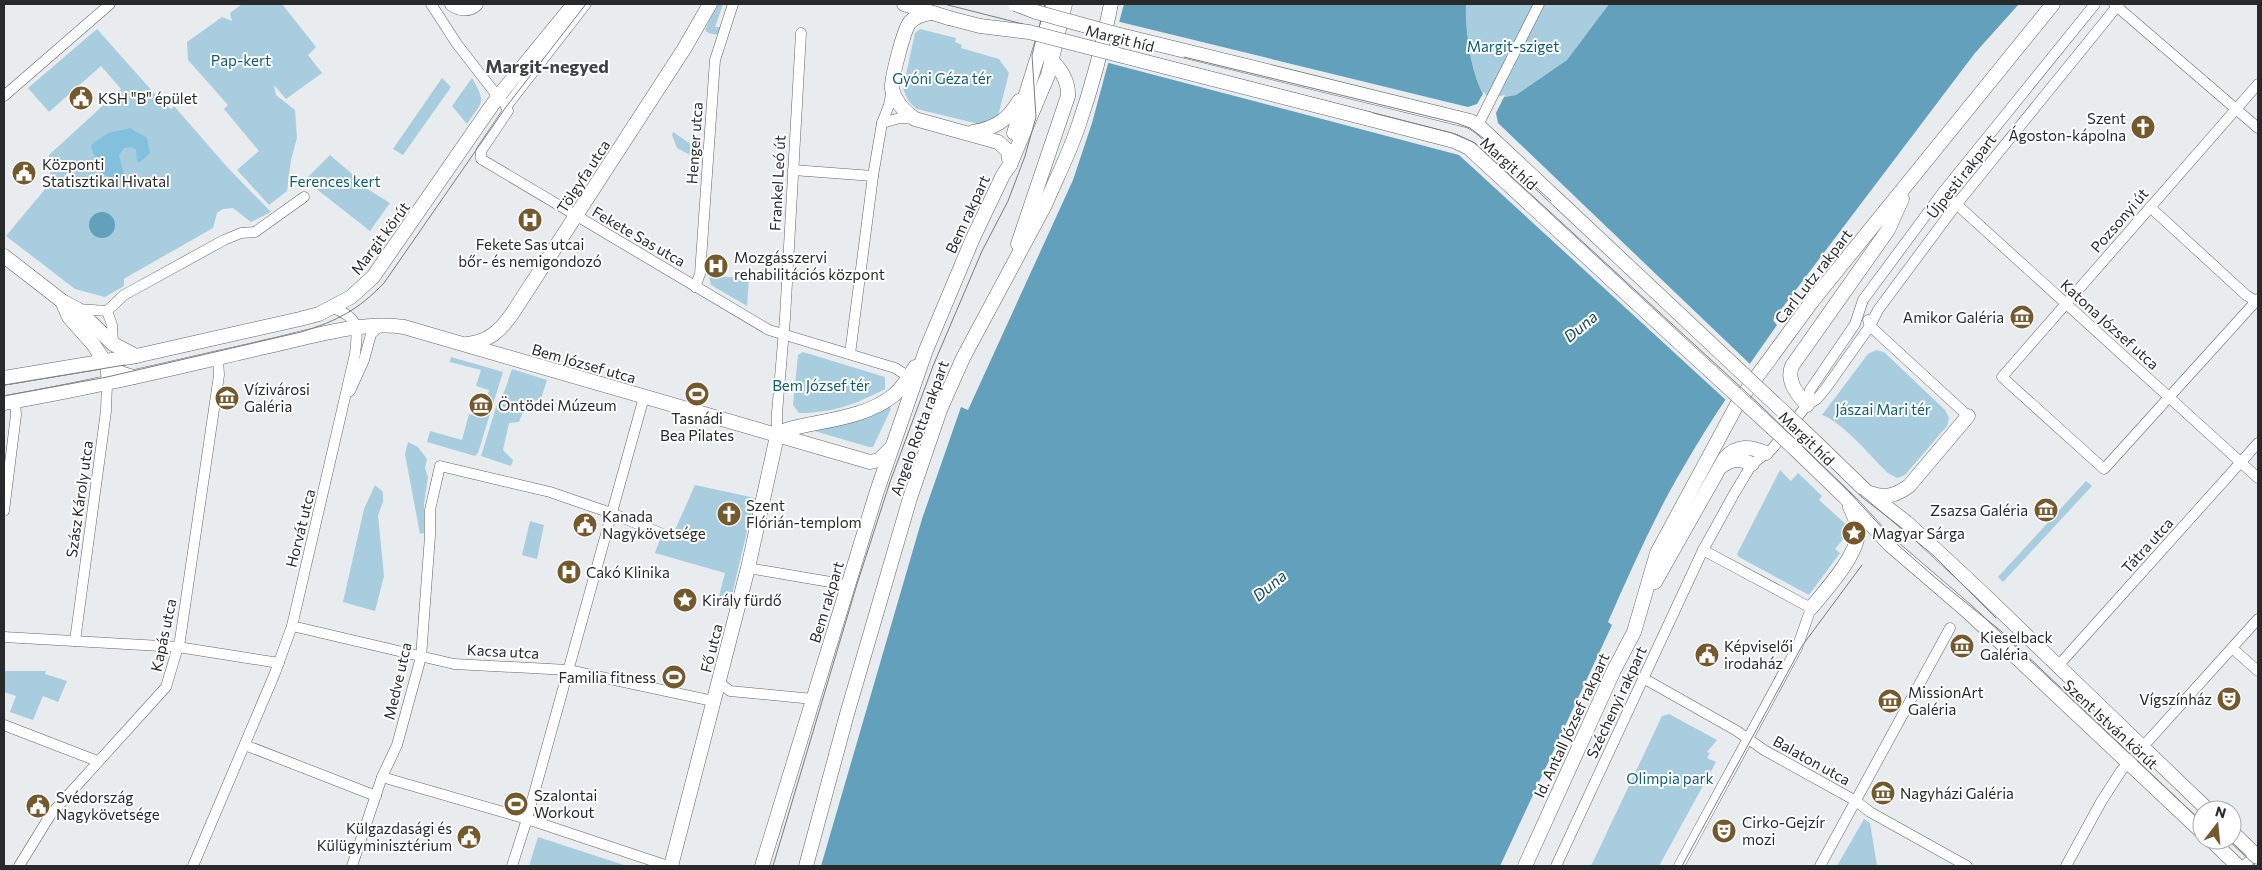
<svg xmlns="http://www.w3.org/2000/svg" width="2262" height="870" font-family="Commissioner,sans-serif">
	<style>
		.green { fill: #a8cddf }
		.forest { fill: #82c0dd }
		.water { fill: #63a0bc }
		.pier { fill: #e8ecee }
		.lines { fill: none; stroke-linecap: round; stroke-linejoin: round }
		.street-casing { stroke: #626567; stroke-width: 11 }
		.secondary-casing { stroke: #626567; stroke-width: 15 }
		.street { stroke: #fff; stroke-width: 10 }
		.secondary { stroke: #fff; stroke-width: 14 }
		.tram { stroke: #7a7d7e; stroke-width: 1 }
		.secondary-bridge-casing { stroke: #626567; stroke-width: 15; stroke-linecap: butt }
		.secondary-bridge { stroke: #fff; stroke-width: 14 }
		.labels { text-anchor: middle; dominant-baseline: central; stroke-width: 4; stroke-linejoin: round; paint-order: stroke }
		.street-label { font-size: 15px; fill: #27292a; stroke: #fff }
		.park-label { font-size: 15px; fill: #0c5d7a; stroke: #fff }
		.poi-label { font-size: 15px; fill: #27292a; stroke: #fff; text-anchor: start }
		.water-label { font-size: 16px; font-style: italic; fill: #14485c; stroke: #fff }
		.quarter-label { font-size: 18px; font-weight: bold; fill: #3f4244; stroke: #fff }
	</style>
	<rect width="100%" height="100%" fill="#e8ecee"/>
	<g class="green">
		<polygon points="242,4 282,4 316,47 308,55 322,73 286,99 274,85 276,95 295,110 297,138 291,160 287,191 269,205 237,170 259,151 224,109 228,105 188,60 187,42 222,17 232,21 230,13"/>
		<path d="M717 4H723L715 27H721L718 34C713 35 708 34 705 30Z"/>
		<path d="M1466 4H1609L1567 60 1516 95 1487 100C1471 78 1465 31 1466 4Z"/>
		<polygon points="97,29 161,101 171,109 174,106 228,168 271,212 251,222 233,208 223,209 217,213 213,228 127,277 124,279 124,286 105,297 75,289 6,236 51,182 49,155 121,89 101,66 49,112 28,88"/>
		<path d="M920 29 956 38 955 42 962 45 961 48 999 59 1009 73 997 120 983 125 917 109C909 103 906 97 903 88L915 33Z"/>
		<polygon points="442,78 451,87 403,155 393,149"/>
		<path d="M472 78C487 104 482 101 467 124L452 106Z"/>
		<polygon points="673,132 698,149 692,156 677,148 672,135"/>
		<polygon points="330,155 358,179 356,182 390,203 370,231 305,180"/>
		<polygon points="709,276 749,278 747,306 711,285"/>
		<path d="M1876 350 1884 352 1945 410 1949 418 1947 426 1905 475 1897 478 1888 473C1870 456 1844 423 1822 415L1868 354Z"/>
		<path d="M803 352 885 377V389C856 404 833 413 799 413L793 405 798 355Z"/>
		<polygon points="451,357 503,372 478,453 475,456 427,442 430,431 462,440 469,414 482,417 489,390 476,386 481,370 450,362"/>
		<path d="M512 369 547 380 541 399 527 402 519 422 509 423 503 450 513 460 511 466 481 456 498 401C505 395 508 379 512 369Z"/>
		<polygon points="888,404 891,409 873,447 869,447 811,430"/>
		<polygon points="408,442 418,447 427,459 425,468 428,477 424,504 424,533 420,534 405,454"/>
		<path d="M1780 470 1791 481 1798 473 1822 496 1819 500 1847 525C1847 535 1842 541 1835 549L1840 553 1809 595 1739 557 1737 554Z"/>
		<polygon points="2086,481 2092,486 2003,582 1998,577"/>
		<polygon points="375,485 383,492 383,502 378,515 384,576 375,611 343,602 364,509"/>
		<polygon points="695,485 755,498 730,603 718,600 725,573 655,553 661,536 674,540 675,530"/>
		<polygon points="530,521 544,525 537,559 522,555"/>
		<polygon points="4,671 46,671 45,674 67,681 58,702 43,696 33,720 10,712 16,696 4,692"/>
		<polygon points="1669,714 1717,740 1707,752 1710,753 1707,758 1716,762 1659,866 1591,866 1662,716"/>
		<polygon points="1864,819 1870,823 1877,866 1837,866"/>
		<polygon points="538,837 627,866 529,866"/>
	</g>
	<path class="forest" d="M130 128 147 138 150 153 140 162 137 161 136 149 130 147 124 148 119 155 124 175 117 180 102 174C100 163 93 156 91 145L108 133Z"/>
	<g class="water">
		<path d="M1124 4H1466C1465 31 1471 78 1487 100L1516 95 1567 60 1609 4H2019L1975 53 1773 320 1777 325C1744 372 1711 419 1683 468 1654 517 1631 570 1608 622L1612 625 1500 866H821L922 519 961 407 968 410 1073 180 1092 123Z"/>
		<circle cx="102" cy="225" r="13"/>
	</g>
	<polygon class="pier" points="1116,21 1468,107 1477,104 1484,92 1488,98 1505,95 1496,113 1498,123 1751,365 1727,401 1459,155 1105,62"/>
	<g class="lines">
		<defs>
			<g id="street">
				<polyline points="431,4 457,44 502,102"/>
				<polyline points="586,4 506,107 508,111 481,151 481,159 769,330 895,368 909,377 910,382"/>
				<polyline points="2114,4 2258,128"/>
				<polyline points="2258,84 2002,377 2104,469 2258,299"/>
				<polyline points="4,96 110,4"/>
				<polyline points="882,123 900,118 915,119"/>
				<polyline points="1478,125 1539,4"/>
				<polyline points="793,170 873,176"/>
				<polyline points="1943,192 2258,478"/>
				<polyline points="2150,207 2246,295 2258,302"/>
				<polyline points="695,287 700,274 715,60 733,4"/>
				<polyline points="77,309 107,311 112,325 113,344"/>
				<polyline points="107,311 124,295 224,240 241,233 255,232 304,197"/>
				<polyline points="1868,320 1870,326 1968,416"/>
				<polyline points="850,354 873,176 882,123 889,105 892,89"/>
				<polyline points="350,391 364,360 371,334 382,324"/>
				<polyline points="1807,405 1810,390 1855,324 1863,300 1943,192 2095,4"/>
				<polyline points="777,436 777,413 785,318 801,33"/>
				<polyline points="4,511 16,415 15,401"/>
				<polyline points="748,568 848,585"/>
				<polyline points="292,626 454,664 568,670 713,701"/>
				<polyline points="4,637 178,647 279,663"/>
				<polyline points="75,641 106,411 107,383 105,362"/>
				<polyline points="2232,648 2258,671"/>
				<polyline points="2057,667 2258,443"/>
				<polyline points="1643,678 1737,731 1764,750 1856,801 1870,812 1967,866"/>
				<polyline points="719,682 730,691 813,699"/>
				<polyline points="4,725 97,761"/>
				<polyline points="245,745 376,796"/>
				<polyline points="382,777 527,819 668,866"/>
				<polyline points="19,866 51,814 166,687 180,640 219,375 218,358"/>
				<path d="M193 866 275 673 292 626 355 354C358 328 360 318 333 308"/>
				<polyline points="352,866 382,777 397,745 421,657 430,536 430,510 440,466 550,492 611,513 660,533"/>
				<polyline points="512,866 527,819 644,397"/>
				<polyline points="1556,866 1703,550 1734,494 1752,464 1772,449 1807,405 1817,399 1826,388 1870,326 1878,310 1956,205 2119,4"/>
				<polyline points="1679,866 1797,648 1811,608 1703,550"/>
				<polyline points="1820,866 1950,628"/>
				<polyline points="2066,866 2101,802 2121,771 2258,619"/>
				<polyline points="2244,866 2258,852"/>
			</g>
			<g id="secondary">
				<path d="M452 4C459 9 468 11 476 4"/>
				<polyline points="904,4 949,18"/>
				<path d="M931 13C923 14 916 16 910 22 904 29 891 79 892 89 895 101 905 112 915 119L998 142 1008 151 1010 165"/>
				<polyline points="1112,33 1470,121 1480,127 1558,200"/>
				<polyline points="1369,119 1454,141 1469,148 1683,346"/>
				<path d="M973 132C995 128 1007 121 1019 101"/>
				<polyline points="1014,133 1054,4"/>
				<path d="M1018 244 1068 96C1069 74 1053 63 1041 48"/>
				<polyline points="4,256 62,301 77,309 113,344 136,356"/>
				<polyline points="62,301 69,317 93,344 105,362 120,373 133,377"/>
				<path d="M467 344C488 342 500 331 512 314L684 49 710 4"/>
				<polyline points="4,378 136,356 300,319 319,314 351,297 373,277 497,98 574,4"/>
				<path d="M4 403C92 388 178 367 265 347 306 338 363 320 404 327L870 462 879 460 891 448"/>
				<path d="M1807 405C1797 394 1786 381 1792 366L1888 230 1902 199"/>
				<polyline points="1806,433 1867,492 1906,522 1976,587 2208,810"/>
				<path d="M777 436 786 430C821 420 864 419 894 395 902 388 909 377 915 367"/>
				<polyline points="1793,447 1854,506 1889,544 1967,611 2202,832"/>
				<path d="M1722 466C1734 458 1740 459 1752 464"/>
				<path d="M1870 493C1886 499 1896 495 1909 486L1968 416"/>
				<path d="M1655 582 1725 458C1737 445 1750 446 1766 453"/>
				<path d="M1811 608C1825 591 1857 556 1858 533 1858 524 1854 515 1850 507"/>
				<polyline points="2232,832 2258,857"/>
				<polyline points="2211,840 2238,866"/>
				<polyline points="671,866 748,568 777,436"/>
				<polyline points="762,866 877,491 926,350 973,238 1003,175 1010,165 1048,75 1065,4"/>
				<path d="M806 866 847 714 910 498 940 410 963 358 1045 205C1056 179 1069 154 1078 127 1092 87 1103 45 1111 4"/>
				<polyline points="1525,866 1614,670 1634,632 1657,553 1739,401 1813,300 2053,4"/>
			</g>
		</defs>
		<use href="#street" class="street-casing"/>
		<use href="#secondary" class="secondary-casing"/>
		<use href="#street" class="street"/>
		<use href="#secondary" class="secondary"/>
		<g class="tram">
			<polyline points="944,4 1452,133 1475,143 1758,403 1850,493 1899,546 1938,580 2002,632 2202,822"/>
			<polyline points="1184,57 1456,123 1470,128 1487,141 1668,311"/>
			<polyline points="4,385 125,365"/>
			<path d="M4 396 107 377 301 332C337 321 358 310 384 283L506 107 586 4"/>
			<polyline points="1860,494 1934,556 1996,618"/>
			<polyline points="2228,840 2256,866"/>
			<polyline points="773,866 857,584 890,482 933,366 982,251 1008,201 1025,156 1036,117 1032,55 1045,4"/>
			<polyline points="1682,866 1802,646 1862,565"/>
		</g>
		<defs>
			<g id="secondary-bridge">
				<polyline points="1015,4 1036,12 1112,33"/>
				<polyline points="949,18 980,26 1029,32 1369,119"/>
				<polyline points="1558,200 1806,433"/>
				<polyline points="1683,346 1793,447"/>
			</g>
		</defs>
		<use href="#secondary-bridge" class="secondary-bridge-casing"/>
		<use href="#secondary-bridge" class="secondary-bridge"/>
	</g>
	<defs>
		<symbol id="civic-disc" viewBox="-11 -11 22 22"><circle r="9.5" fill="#74592c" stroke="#fff"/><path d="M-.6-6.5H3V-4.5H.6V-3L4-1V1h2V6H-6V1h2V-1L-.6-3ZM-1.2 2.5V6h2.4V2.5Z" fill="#fff"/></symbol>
		<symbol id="church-disc" viewBox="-11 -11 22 22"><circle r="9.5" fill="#74592c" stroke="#fff"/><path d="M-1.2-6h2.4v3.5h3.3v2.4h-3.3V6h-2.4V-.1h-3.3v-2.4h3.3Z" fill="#fff"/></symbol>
		<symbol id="hospital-disc" viewBox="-11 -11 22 22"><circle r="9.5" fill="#74592c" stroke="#fff"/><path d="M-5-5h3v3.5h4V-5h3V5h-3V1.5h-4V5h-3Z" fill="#fff"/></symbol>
		<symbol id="museum-disc" viewBox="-11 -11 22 22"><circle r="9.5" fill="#74592c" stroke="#fff"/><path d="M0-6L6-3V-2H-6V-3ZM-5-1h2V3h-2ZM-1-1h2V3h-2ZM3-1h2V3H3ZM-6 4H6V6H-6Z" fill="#fff"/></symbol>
		<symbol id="stadium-disc" viewBox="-11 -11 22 22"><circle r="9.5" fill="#74592c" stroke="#fff"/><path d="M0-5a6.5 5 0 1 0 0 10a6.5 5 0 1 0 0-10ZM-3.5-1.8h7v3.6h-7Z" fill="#fff"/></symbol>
		<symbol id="sight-disc" viewBox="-11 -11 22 22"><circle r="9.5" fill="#74592c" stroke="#fff"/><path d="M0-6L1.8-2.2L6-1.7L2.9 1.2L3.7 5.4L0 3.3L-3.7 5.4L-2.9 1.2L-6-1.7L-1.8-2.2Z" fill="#fff"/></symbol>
		<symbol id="theatre-disc" viewBox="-11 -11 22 22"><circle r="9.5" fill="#74592c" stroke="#fff"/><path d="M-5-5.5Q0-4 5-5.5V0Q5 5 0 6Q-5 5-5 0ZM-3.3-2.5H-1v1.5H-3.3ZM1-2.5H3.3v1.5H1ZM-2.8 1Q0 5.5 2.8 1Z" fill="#fff"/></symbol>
	</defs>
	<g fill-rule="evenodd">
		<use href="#civic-disc" x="67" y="84" width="28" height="28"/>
		<use href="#church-disc" x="2129" y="113" width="28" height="28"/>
		<use href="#civic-disc" x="10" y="159" width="28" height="28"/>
		<use href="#hospital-disc" x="516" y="206" width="28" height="28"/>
		<use href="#hospital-disc" x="702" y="252" width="28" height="28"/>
		<use href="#museum-disc" x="2008" y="303" width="28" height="28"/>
		<use href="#stadium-disc" x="683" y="380" width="28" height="28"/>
		<use href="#museum-disc" x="213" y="384" width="28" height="28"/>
		<use href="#museum-disc" x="467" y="391" width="28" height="28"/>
		<use href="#museum-disc" x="2032" y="496" width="28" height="28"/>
		<use href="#church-disc" x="715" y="500" width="28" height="28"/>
		<use href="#civic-disc" x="571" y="511" width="28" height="28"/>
		<use href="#sight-disc" x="1840" y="519" width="28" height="28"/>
		<use href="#hospital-disc" x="555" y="558" width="28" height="28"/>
		<use href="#sight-disc" x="671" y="586" width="28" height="28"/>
		<use href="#museum-disc" x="1948" y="632" width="28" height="28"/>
		<use href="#civic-disc" x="1693" y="641" width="28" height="28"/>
		<use href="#stadium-disc" x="660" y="663" width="28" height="28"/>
		<use href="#theatre-disc" x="2215" y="685" width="28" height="28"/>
		<use href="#museum-disc" x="1876" y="687" width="28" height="28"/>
		<use href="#museum-disc" x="1869" y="779" width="28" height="28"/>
		<use href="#stadium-disc" x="502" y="790" width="28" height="28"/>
		<use href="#civic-disc" x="24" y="792" width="28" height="28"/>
		<use href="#theatre-disc" x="1710" y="817" width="28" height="28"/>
		<use href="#civic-disc" x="455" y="823" width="28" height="28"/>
	</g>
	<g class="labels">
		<g class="street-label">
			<text transform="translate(1120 38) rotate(14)">Margit híd</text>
			<text transform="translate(694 143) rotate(-86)">Henger utca</text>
			<text transform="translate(1509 163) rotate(42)">Margit híd</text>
			<text transform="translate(583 176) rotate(-57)">Tölgyfa utca</text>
			<text transform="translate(1961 176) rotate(-52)">Újpesti rakpart</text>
			<text transform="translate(777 183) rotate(-87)">Frankel Leó út</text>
			<text transform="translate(967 214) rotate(-65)">Bem rakpart</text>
			<text transform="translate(2119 220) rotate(-49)">Pozsonyi út</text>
			<text transform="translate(639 236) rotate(30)">Fekete Sas utca</text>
			<text transform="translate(380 238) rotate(-53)">Margit körút</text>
			<text transform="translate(1813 276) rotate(-52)">Carl Lutz rakpart</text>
			<text transform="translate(2110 324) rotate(42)">Katona József utca</text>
			<text transform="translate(584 363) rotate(16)">Bem József utca</text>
			<text transform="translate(919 428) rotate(-70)">Angelo Rotta rakpart</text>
			<text transform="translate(1807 438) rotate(44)">Margit híd</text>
			<text transform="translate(79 499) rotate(-82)">Szász Károly utca</text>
			<text transform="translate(300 528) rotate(-76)">Horvát utca</text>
			<text transform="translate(2147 545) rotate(-48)">Tátra utca</text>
			<text transform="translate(826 602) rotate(-73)">Bem rakpart</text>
			<text transform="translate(163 635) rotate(-78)">Kapás utca</text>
			<text transform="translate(711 648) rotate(-76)">Fő utca</text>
			<text transform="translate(503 651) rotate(3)">Kacsa utca</text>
			<text transform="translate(397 681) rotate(-77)">Medve utca</text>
			<text transform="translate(1616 702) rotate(-65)">Széchenyi rakpart</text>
			<text transform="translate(2111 724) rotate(43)">Szent István körút</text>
			<text transform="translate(1571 725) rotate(-65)">Id. Antall József rakpart</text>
			<text transform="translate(1812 760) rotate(29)">Balaton utca</text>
		</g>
		<g class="park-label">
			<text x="1513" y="46">Margit-sziget</text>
			<text x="241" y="60">Pap-kert</text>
			<text x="942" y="78">Gyóni Géza tér</text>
			<text x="335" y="181">Ferences kert</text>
			<text x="821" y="385">Bem József tér</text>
			<text x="1883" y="409">Jászai Mari tér</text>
			<text x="1670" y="778">Olimpia park</text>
		</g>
		<g class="poi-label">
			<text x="98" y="98">KSH "B" épület</text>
			<text x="2126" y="118" text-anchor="end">Szent<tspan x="2126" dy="17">Ágoston-kápolna</tspan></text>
			<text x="42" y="164">Központi<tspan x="42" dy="17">Statisztikai Hivatal</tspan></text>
			<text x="530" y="244" text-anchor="middle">Fekete Sas utcai<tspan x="530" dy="17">bőr- és nemigondozó</tspan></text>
			<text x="734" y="257">Mozgásszervi<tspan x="734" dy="17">rehabilitációs központ</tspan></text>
			<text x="2004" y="317" text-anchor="end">Amikor Galéria</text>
			<text x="244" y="389">Vízivárosi<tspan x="244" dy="17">Galéria</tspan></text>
			<text x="498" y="405">Öntödei Múzeum</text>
			<text x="697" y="418" text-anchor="middle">Tasnádi<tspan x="697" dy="17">Bea Pilates</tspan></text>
			<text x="746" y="505">Szent<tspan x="746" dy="17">Flórián-templom</tspan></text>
			<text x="2028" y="510" text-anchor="end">Zsazsa Galéria</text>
			<text x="602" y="516">Kanada<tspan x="602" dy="17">Nagykövetsége</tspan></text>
			<text x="1872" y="533">Magyar Sárga</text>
			<text x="586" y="572">Cakó Klinika</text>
			<text x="702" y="600">Király fürdő</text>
			<text x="1980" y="637">Kieselback<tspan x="1980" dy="17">Galéria</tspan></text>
			<text x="1724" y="646">Képviselői<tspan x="1724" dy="17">irodaház</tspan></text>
			<text x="656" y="677" text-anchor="end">Familia fitness</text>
			<text x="1908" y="692">MissionArt<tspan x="1908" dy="17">Galéria</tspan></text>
			<text x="2212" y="699" text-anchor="end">Vígszínház</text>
			<text x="1900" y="793">Nagyházi Galéria</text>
			<text x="534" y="795">Szalontai<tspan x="534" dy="17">Workout</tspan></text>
			<text x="56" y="797">Svédország<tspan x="56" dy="17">Nagykövetsége</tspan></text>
			<text x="1742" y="822">Cirko-Gejzír<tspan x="1742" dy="17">mozi</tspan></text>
			<text x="452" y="828" text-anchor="end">Külgazdasági és<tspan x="452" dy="17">Külügyminisztérium</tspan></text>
		</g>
		<g class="water-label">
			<text transform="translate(1580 326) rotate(-40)">Duna</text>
			<text transform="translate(1269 585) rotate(-40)">Duna</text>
		</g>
		<g class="quarter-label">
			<text x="547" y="66">Margit-negyed</text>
		</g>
	</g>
	<rect width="2262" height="870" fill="none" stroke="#27292a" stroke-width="10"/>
	<g transform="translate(2217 825) rotate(16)"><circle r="24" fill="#ffffff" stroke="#a9a9aa"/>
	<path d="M0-4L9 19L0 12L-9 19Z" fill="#74592c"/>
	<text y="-8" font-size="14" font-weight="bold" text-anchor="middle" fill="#27292a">N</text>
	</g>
</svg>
